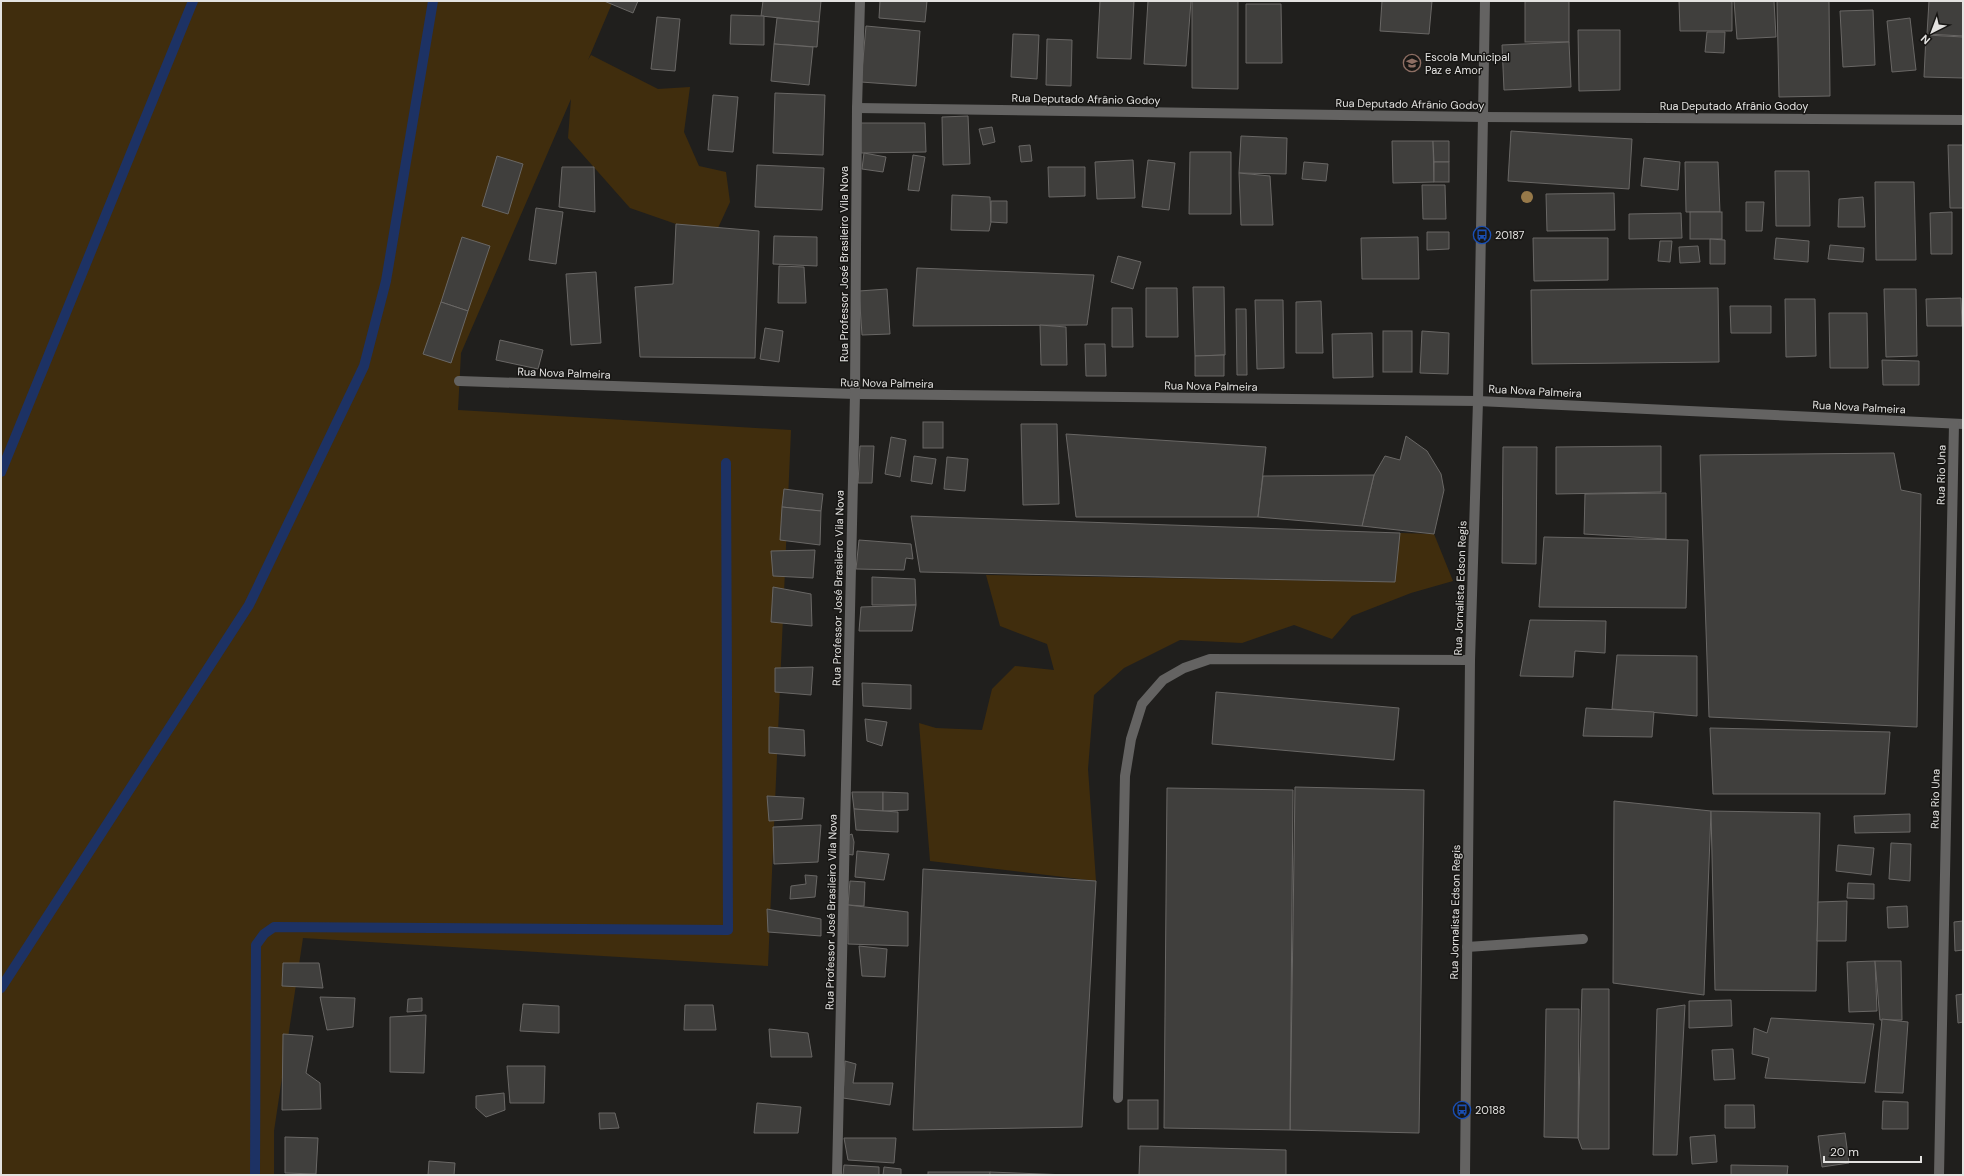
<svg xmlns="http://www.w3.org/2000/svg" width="1964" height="1176" font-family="'DM Sans',sans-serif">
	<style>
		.green { fill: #402d0d }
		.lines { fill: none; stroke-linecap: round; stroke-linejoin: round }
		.stream { stroke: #1d3264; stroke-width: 10 }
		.building { fill: #403f3d; stroke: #696765 }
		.lane { stroke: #646362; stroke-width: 10 }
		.street { stroke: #646362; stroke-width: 10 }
		.tree { fill: #977949 }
		.labels { text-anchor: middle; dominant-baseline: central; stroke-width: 3; stroke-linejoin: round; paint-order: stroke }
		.poi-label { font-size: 11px; fill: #e3e2e0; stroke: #171614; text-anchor: start }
		.street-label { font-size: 11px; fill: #e3e2e0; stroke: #171614 }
	</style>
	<rect width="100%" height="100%" fill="#201f1d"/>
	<g class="green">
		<polygon points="1,1 613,1 588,60 591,55 658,89 690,87 684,132 699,166 726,172 730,202 718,228 676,224 630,208 568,138 571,99 461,353 458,410 791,430 768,966 303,938 274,1131 274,1175 1,1175"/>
		<polygon points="1400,533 1434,534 1453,581 1411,593 1352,616 1332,639 1294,625 1242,643 1180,640 1124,668 1094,695 1088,769 1096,881 930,861 919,723 936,728 982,730 992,689 1015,666 1054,670 1047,644 1000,626 986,575 1394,582"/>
	</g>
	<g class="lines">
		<g class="stream">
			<polyline points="1,472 193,1"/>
			<polyline points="1,988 249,605 364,366 386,281 433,1"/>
			<polyline points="255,1175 256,945 264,934 274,927 728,930 726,463"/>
		</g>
	</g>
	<g class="building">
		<polygon points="604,1 638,1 633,13"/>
		<polygon points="763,1 821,1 819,22 761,16"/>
		<polygon points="880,1 927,1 925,22 879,18"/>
		<polygon points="1100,1 1134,1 1131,59 1097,58"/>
		<polygon points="1148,1 1191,1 1186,66 1144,64"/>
		<polygon points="1192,1 1238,1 1238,89 1192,88"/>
		<polygon points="1382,1 1432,1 1429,34 1380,31"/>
		<rect x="1525" y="1" width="44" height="41"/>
		<polygon points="1679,1 1732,1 1732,31 1680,31"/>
		<polygon points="1734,1 1774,1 1776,37 1737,39"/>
		<polygon points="1777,1 1829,1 1830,96 1779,97"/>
		<polygon points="1929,1 1963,1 1963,36 1927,34"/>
		<polygon points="1246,4 1281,4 1282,63 1246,63"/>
		<polygon points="1873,10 1875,65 1843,67 1840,11"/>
		<polygon points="731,15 764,16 764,45 730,44"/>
		<polygon points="657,17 680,19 675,71 651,69"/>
		<polygon points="777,18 819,22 817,47 774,44"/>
		<polygon points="1910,18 1916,70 1892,72 1887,21"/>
		<polygon points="866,26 920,31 916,86 861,82"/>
		<polygon points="1578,30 1620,30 1620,90 1579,91"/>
		<polygon points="1707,32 1725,32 1724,53 1705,52"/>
		<polygon points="1013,34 1039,35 1037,79 1011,77"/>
		<polygon points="1926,35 1963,37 1963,78 1924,77"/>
		<polygon points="1047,39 1072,40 1071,86 1046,85"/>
		<polygon points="1569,42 1571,87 1504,90 1502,45"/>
		<polygon points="774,44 813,47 809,85 771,81"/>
		<polygon points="775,93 825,95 823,155 773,153"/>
		<polygon points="713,95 738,97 733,152 708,150"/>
		<polygon points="968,116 970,164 943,165 942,117"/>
		<polygon points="860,123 925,123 926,152 861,153"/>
		<polygon points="992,127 995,142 983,145 979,129"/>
		<polygon points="1511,131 1632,139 1629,189 1508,181"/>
		<polygon points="1241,136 1287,138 1286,174 1239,173"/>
		<polygon points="1392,141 1433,141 1434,182 1393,183"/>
		<polygon points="1433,141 1449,141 1449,162 1434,162"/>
		<polygon points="1030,145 1032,161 1021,162 1019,146"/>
		<polygon points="1948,145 1963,145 1963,208 1950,208"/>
		<polygon points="1190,152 1231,152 1231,214 1189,214"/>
		<polygon points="864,153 886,157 883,172 862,169"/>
		<polygon points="913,155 925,157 919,191 908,190"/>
		<polygon points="497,156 523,164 508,214 482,206"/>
		<polygon points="1644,158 1680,162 1678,190 1641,186"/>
		<polygon points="1133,160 1135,198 1097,199 1095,162"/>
		<polygon points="1148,160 1175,163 1169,210 1142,207"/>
		<polygon points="1304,162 1328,164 1326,181 1302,179"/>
		<rect x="1434" y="162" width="15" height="20"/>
		<polygon points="1685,162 1718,162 1720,212 1686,212"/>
		<polygon points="757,165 824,168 822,210 755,207"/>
		<polygon points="562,167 594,167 595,212 559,207"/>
		<polygon points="1048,167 1085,167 1085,196 1049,197"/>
		<polygon points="1775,171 1809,171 1810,226 1776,226"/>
		<polygon points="1239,173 1270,176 1273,225 1241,225"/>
		<polygon points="1875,182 1914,182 1916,260 1876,260"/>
		<polygon points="1422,185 1445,185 1446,219 1423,219"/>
		<polygon points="1614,193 1615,230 1547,231 1546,194"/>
		<polygon points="952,195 990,197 991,222 989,231 951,230"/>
		<polygon points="1863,197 1865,227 1838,227 1839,199"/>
		<polygon points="991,201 1007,201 1007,223 991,222"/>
		<polygon points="1746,202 1764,202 1762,231 1746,231"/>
		<polygon points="536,208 563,212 556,264 529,260"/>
		<rect x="1690" y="212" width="32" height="27"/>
		<polygon points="1952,212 1952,254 1931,254 1930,213"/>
		<polygon points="1681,213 1682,238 1629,239 1629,214"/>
		<polygon points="676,224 759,231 755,358 640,357 635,287 673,284"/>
		<polygon points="1427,232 1449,232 1449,249 1427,250"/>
		<polygon points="774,236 817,237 817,266 773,264"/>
		<polygon points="462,237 490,246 468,311 441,302"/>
		<polygon points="1418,237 1419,279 1362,279 1361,238"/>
		<polygon points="1533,238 1608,238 1608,280 1534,281"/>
		<polygon points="1776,238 1809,241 1808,262 1774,259"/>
		<polygon points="1710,239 1725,240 1725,264 1710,264"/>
		<polygon points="1660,241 1672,241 1670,262 1658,261"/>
		<polygon points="1830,245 1864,248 1863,262 1828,259"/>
		<polygon points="1698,246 1700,262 1680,263 1679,247"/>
		<polygon points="1118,256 1141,262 1133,289 1111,282"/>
		<polygon points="779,266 804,267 806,303 778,303"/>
		<polygon points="917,268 1094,275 1087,325 913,326"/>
		<polygon points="596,272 601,343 571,345 566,274"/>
		<polygon points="1193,287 1224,287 1225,355 1195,356"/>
		<polygon points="1146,288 1177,288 1178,337 1146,337"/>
		<polygon points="1718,288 1719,362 1532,364 1531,290"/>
		<polygon points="887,289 890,334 862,335 859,291"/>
		<polygon points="1884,289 1916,289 1917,356 1886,357"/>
		<polygon points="1961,298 1962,326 1927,326 1926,299"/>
		<polygon points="1785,299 1815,299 1816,356 1786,357"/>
		<polygon points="1255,300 1283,300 1284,368 1257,369"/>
		<polygon points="1321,301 1323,353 1296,353 1296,302"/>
		<polygon points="441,302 468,311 451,363 423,354"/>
		<polygon points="1730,306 1771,306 1771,333 1731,333"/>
		<polygon points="1112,308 1132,308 1133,347 1112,347"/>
		<polygon points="1236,309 1246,309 1247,375 1237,375"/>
		<polygon points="1829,313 1867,313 1868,368 1830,368"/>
		<polygon points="1040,325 1066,327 1067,365 1041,365"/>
		<polygon points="765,328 783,331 779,362 760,359"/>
		<rect x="1383" y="331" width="29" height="41"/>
		<polygon points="1422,331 1449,333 1448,374 1420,373"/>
		<polygon points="1372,333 1373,377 1333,378 1332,334"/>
		<polygon points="500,340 543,350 538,369 496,360"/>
		<polygon points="1085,344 1105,344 1106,376 1086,376"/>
		<polygon points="1224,355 1224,376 1195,376 1195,356"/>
		<polygon points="1882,360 1919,361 1919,385 1883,385"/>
		<rect x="923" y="422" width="20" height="26"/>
		<polygon points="1021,424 1057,424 1059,504 1023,505"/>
		<polygon points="1066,434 1266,447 1258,517 1076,517"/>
		<polygon points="1406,436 1427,451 1441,474 1444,490 1434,534 1362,526 1374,475 1385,456 1400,460"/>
		<polygon points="891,437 906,440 900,477 885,474"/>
		<polygon points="860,446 874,446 872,483 858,483"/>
		<polygon points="1661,446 1661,492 1556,494 1556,447"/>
		<polygon points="1503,447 1537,447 1536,564 1502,563"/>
		<polygon points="1894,453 1901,490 1921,494 1917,727 1709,717 1700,455"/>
		<polygon points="914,456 936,459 932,484 911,481"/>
		<polygon points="947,457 968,459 965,491 944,489"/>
		<polygon points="1374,475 1362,526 1258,517 1263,476"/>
		<polygon points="784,489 823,494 821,511 782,507"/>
		<polygon points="1666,493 1666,539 1584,534 1585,494"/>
		<polygon points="782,507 821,511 820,545 780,540"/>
		<polygon points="911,516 1400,533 1395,582 920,572"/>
		<polygon points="1544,537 1688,540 1686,608 1539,607"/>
		<polygon points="859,540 911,544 913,559 906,558 904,570 856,569"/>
		<polygon points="815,550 813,578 773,576 771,551"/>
		<polygon points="872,577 915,579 916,605 872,605"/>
		<polygon points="773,587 811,594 812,626 771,622"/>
		<polygon points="916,605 912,631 859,631 861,607"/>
		<polygon points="1530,620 1606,621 1605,653 1575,651 1573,677 1520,676"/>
		<polygon points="1617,655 1697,656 1697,716 1612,709"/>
		<polygon points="813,667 811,695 775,692 775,668"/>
		<polygon points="862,683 911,685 911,709 863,706"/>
		<polygon points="1216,692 1399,708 1394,760 1212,744"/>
		<polygon points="1586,708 1654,712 1652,737 1583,736"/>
		<polygon points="865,719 887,722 882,746 867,741"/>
		<polygon points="769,727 804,730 805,756 769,753"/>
		<polygon points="1710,728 1890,732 1885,794 1713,794"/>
		<polygon points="1295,787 1424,790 1419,1133 1290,1130"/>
		<polygon points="1167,788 1293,790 1290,1130 1164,1128"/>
		<polygon points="852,792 883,792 883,811 854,809"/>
		<polygon points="883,792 908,793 908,810 883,811"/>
		<polygon points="767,796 804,798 802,819 769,821"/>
		<polygon points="1614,801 1711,811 1704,995 1613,983"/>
		<polygon points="854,809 898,812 898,832 856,830"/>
		<polygon points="1711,811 1820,813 1816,991 1715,990"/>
		<polygon points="1910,814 1910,832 1855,833 1854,816"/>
		<polygon points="821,825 818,862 774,864 773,827"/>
		<polygon points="852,834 854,842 853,855 846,854 847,836"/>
		<polygon points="1891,843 1911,844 1910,881 1889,879"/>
		<polygon points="1838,845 1874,848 1871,875 1836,871"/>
		<polygon points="857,851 889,854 884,880 855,877"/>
		<polygon points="923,869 1096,881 1082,1127 913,1130"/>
		<polygon points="805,875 817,876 815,897 790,899 791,886 806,884"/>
		<polygon points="850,881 865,882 864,906 848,905"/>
		<polygon points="1848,883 1874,884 1874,899 1847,898"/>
		<polygon points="1847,901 1846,941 1817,941 1818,902"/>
		<polygon points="848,905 908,912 908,946 848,944"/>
		<polygon points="1907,906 1908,927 1888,928 1887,907"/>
		<polygon points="767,909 821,919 821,936 768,932"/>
		<polygon points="1963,921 1963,950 1955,951 1954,922"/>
		<polygon points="859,946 887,949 885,977 862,976"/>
		<polygon points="1875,961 1877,1011 1849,1012 1847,962"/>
		<polygon points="1875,961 1901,961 1902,1020 1880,1020"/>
		<polygon points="283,963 319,963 323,988 282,986"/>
		<polygon points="1582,989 1609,989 1609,1149 1582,1149 1578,1138"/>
		<polygon points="1963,994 1963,1022 1958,1023 1956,995"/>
		<polygon points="320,997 355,998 353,1027 327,1030"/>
		<polygon points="422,998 422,1011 407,1012 408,999"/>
		<polygon points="1731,1000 1732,1026 1689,1028 1689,1001"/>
		<polygon points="523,1004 559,1006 559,1033 520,1031"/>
		<polygon points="685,1005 713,1005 716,1030 684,1030"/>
		<polygon points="1685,1005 1677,1155 1653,1155 1657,1009"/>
		<polygon points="1546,1009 1579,1009 1578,1138 1544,1137"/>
		<polygon points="426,1015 424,1073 390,1072 390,1017"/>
		<polygon points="1771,1018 1874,1024 1865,1083 1765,1078 1769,1058 1752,1054 1754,1028 1767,1033"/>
		<polygon points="1882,1019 1908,1022 1903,1093 1875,1092"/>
		<polygon points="769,1029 808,1033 812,1057 771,1057"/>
		<polygon points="283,1034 313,1036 306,1073 320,1083 321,1109 282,1110"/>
		<polygon points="1733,1049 1735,1079 1714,1080 1712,1050"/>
		<polygon points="845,1061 856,1064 853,1083 893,1083 890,1105 843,1098"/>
		<polygon points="507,1066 545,1066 544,1103 510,1103"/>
		<polygon points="504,1093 505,1110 486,1117 476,1108 476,1096"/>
		<rect x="1128" y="1100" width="30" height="29"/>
		<polygon points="1883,1101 1908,1102 1908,1129 1882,1129"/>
		<polygon points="757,1103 801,1107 798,1133 754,1133"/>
		<polygon points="1725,1105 1754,1105 1755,1128 1725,1128"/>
		<polygon points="599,1113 615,1113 619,1128 600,1129"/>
		<polygon points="1845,1133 1849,1163 1822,1167 1818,1136"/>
		<polygon points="1715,1135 1717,1162 1692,1164 1690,1137"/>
		<polygon points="285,1137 318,1138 316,1174 285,1173"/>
		<polygon points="844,1138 896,1138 894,1163 848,1160"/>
		<polygon points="1140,1146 1286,1150 1286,1175 1139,1175"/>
		<polygon points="429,1161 455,1163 454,1175 428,1175"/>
		<polygon points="844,1165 879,1167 879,1175 843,1175"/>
		<polygon points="1731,1165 1788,1166 1787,1175 1731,1175"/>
		<polygon points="884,1167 901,1169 901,1175 883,1175"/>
		<rect x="928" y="1172" width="62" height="3"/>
		<polygon points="990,1172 1068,1175 990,1175"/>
	</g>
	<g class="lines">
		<g class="lane">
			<polyline points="1467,947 1583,939"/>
			<polyline points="1118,1098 1125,776 1131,739 1142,704 1163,680 1184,668 1210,659 1470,660"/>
		</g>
		<g class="street">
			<polyline points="857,108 1483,117 1963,120"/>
			<polyline points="459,381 855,394 1478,401 1963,424"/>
			<polyline points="837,1175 855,394 857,108 860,1"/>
			<polyline points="1465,1175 1470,660 1478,401 1485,1"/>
			<polyline points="1939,1175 1954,424"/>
		</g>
	</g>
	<circle class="tree" cx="1527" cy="197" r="6"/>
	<defs>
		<symbol id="school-ring" viewBox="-11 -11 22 22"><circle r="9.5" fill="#171614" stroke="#8d6e63" stroke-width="1.5"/><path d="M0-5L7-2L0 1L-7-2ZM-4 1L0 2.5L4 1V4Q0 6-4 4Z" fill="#8d6e63"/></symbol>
		<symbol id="bus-ring" viewBox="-11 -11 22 22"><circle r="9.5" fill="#171614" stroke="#1a4fb4" stroke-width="1.5"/><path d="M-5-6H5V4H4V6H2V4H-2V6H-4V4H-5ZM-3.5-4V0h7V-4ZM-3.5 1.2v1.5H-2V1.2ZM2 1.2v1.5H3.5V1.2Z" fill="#1a4fb4"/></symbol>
	</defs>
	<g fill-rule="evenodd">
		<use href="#school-ring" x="1402" y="53" width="20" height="20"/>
		<use href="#bus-ring" x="1472" y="225" width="20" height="20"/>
		<use href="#bus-ring" x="1452" y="1100" width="20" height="20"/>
	</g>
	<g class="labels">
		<g class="poi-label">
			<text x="1425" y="57">Escola Municipal<tspan x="1425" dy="13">Paz e Amor</tspan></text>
			<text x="1495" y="235">20187</text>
			<text x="1475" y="1110">20188</text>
		</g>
		<g class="street-label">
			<text transform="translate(1086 99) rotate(1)">Rua Deputado Afrânio Godoy</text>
			<text transform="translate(1410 104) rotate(1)">Rua Deputado Afrânio Godoy</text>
			<text x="1734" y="106">Rua Deputado Afrânio Godoy</text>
			<text transform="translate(844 264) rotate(-90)">Rua Professor José Brasileiro Vila Nova</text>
			<text transform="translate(564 373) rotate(2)">Rua Nova Palmeira</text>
			<text transform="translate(887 383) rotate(1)">Rua Nova Palmeira</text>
			<text transform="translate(1211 386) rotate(1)">Rua Nova Palmeira</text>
			<text transform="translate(1535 391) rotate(3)">Rua Nova Palmeira</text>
			<text transform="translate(1859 407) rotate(3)">Rua Nova Palmeira</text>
			<text transform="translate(1941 475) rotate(-89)">Rua Rio Una</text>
			<text transform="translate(838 588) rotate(-89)">Rua Professor José Brasileiro Vila Nova</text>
			<text transform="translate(1460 588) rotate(-88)">Rua Jornalista Edson Regis</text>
			<text transform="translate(1935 799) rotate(-89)">Rua Rio Una</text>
			<text transform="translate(831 912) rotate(-89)">Rua Professor José Brasileiro Vila Nova</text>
			<text transform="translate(1455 912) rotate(-89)">Rua Jornalista Edson Regis</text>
		</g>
	</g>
	<rect width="1964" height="1176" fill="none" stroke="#e3e2e0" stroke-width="4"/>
	<g transform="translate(1932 32) rotate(222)" stroke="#171614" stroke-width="3" paint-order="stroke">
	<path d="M0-3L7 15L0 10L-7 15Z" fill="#e3e2e0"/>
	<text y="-6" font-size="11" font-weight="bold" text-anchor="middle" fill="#e3e2e0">N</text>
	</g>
	<path d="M1824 1156v6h97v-6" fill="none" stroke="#e3e2e0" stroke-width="2"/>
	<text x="1830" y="1156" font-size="12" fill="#e3e2e0" stroke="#171614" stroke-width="3" paint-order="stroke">20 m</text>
</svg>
